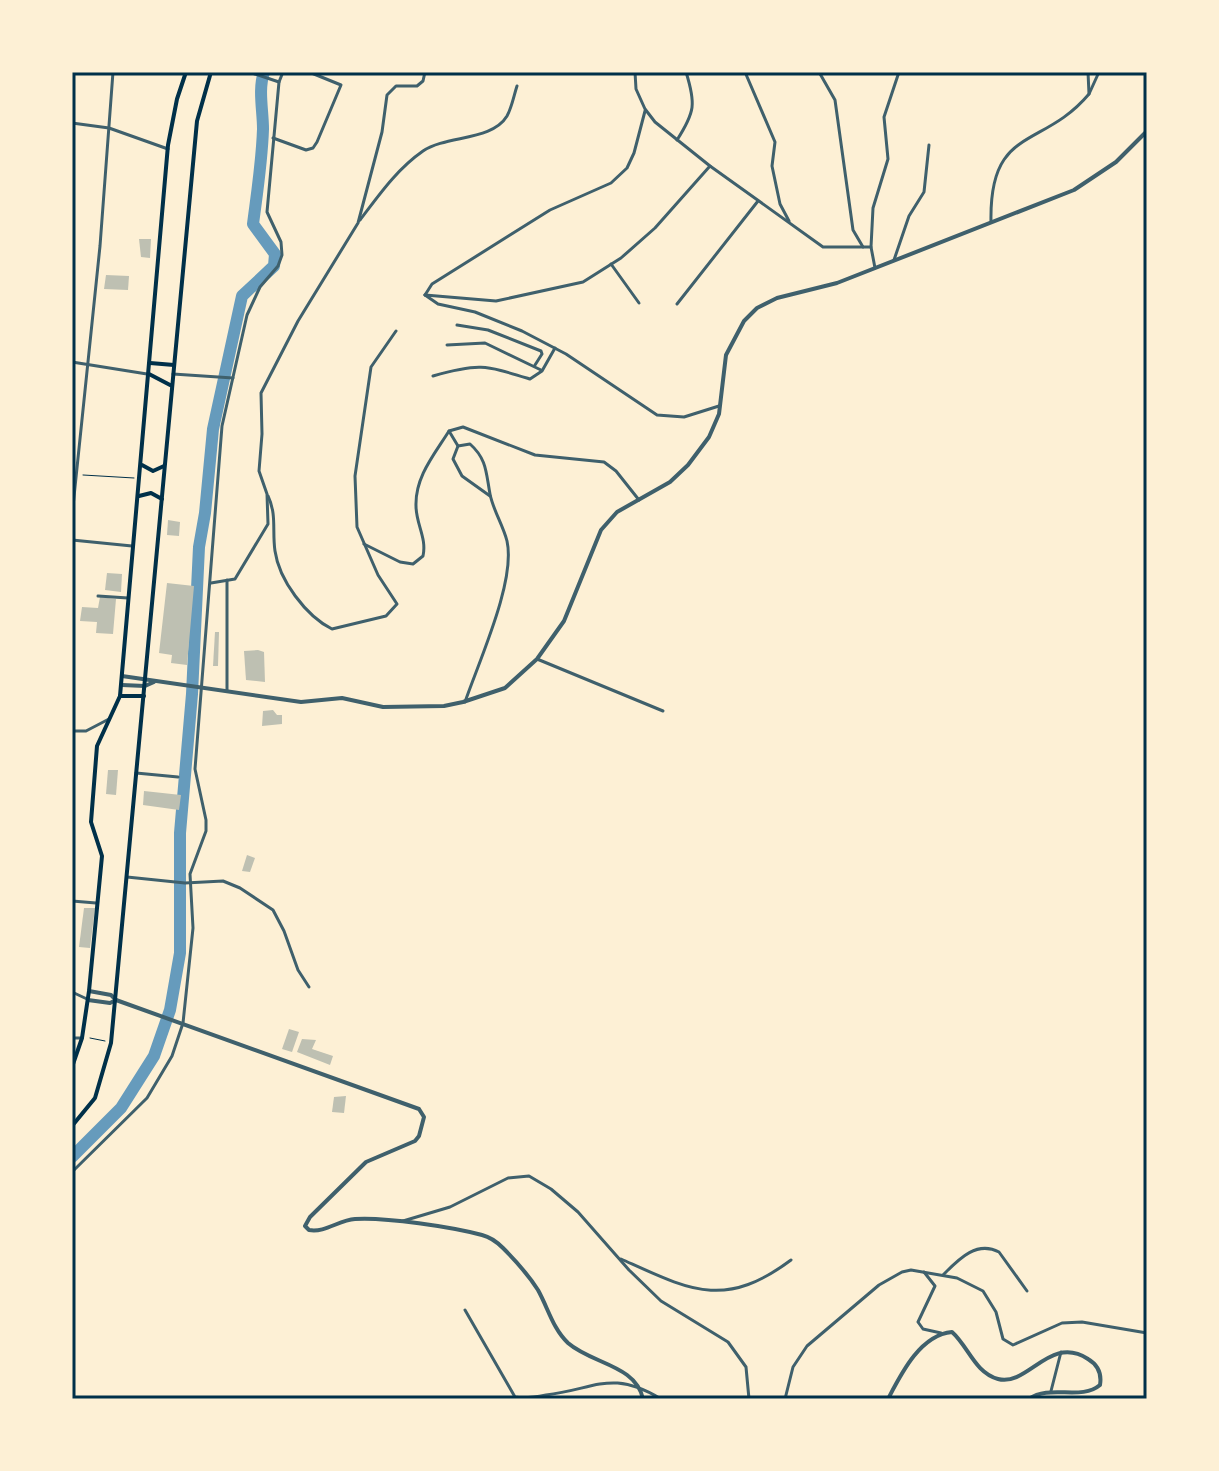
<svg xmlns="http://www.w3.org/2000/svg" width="1219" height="1471" font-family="'Noto Sans',sans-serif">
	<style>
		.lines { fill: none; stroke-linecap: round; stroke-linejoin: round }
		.river { stroke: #669bbc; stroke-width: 12 }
		.building { fill: #bec0b2 }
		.path { stroke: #003049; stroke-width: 1 }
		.minor { stroke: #3f606c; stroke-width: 3 }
		.tertiary { stroke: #3f606c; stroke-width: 4 }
		.secondary { stroke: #003049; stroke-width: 4 }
		.neatline { fill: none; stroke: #003049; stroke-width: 3 }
	</style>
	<rect width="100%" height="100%" fill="#fdf0d5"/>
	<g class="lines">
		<path class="river" d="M72 1157 121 1108 154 1056 170 1010 180 953V833L192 694 199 547 205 513 213 429 242 296 274 266 275 254 253 224C257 193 262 161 263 129 263 110 258 90 264 72"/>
	</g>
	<g class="building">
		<polygon points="139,239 151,239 150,258 141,257"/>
		<polygon points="106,275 129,276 128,290 104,289"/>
		<polygon points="168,520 180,522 179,536 167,535"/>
		<polygon points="107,573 122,574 121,592 105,590"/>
		<polygon points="167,583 194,586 187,665 171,663 172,655 159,653"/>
		<polygon points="100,597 116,599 113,634 96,633 97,622 80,621 82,607 98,608"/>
		<polygon points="215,632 219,632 218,666 213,666"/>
		<polygon points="258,650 264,652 265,682 246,680 244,651"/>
		<polygon points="273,710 277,715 282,715 282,724 262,726 263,711"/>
		<polygon points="108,770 118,770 116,795 106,794"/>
		<polygon points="144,791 181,795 179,810 143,805"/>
		<polygon points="247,855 255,858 250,872 242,871"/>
		<polygon points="84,908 95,908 90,948 79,947"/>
		<polygon points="289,1029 299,1032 292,1052 282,1049"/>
		<polygon points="302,1039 316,1040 312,1049 333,1056 330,1065 297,1052"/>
		<polygon points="346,1096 344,1113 332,1112 334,1097"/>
	</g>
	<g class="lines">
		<g class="path">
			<polyline points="83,475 134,478"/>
			<polyline points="90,1038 105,1041"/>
		</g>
		<g class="minor">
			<polyline points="249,72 279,82"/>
			<polyline points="635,72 636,89 645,109 655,122 710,166 823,247 871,247"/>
			<polyline points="745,72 775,142 772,166 780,204 789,221"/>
			<polyline points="819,72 835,100 853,230 863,247"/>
			<polyline points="899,73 919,72"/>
			<polyline points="1089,94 1099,72"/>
			<polyline points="72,123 109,128 168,149"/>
			<polyline points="273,138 306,150 313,148 317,142 341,85 309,72"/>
			<path d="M677 140C695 112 696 104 686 72"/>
			<path d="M360 220C379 195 397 169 423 151 447 135 492 141 507 116 512 107 514 95 517 86"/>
			<path d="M991 222C989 125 1042 150 1089 94L1088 72"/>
			<polyline points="894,260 909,216 924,192 929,145"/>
			<polyline points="611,264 639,303"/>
			<polyline points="875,268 871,247 873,208 888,159 884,117 899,72"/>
			<polyline points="425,295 496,301 583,282 621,258 655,228 710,166"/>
			<polyline points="425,295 438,304 475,312 522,331 566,354 657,415 684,417 719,406"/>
			<polyline points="425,295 432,284 550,210 611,183 627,168 634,153 645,111"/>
			<polyline points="677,304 758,201"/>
			<polyline points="457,325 488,330 541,351 542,354 535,365"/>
			<polyline points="447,345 485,343 541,370"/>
			<polyline points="72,362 147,374"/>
			<polyline points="173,374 233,378"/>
			<path d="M433 376C479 363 484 365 530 379L542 371 555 348"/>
			<polyline points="449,431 458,446 453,459 462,476 490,496"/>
			<path d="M458 446 470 444C487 459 486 473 490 494 493 510 503 525 507 541 516 581 479 661 465 702"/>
			<path d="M268 496C277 515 272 531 275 551 279 580 306 616 332 629L386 616 397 604 378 575 357 527 355 476 371 367 396 331"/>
			<polyline points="72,516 100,246 113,72"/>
			<polyline points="72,540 132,546"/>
			<path d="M364 544 400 562 413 564 423 556C427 538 416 524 416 506 415 477 434 455 449 431L463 427 535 455 604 462 616 471 639 500"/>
			<polyline points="227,580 227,691"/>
			<polyline points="211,583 235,579 268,524 267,494 259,471 262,434 261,393 298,321 358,223 382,132 387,95 396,86 417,86 423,81 425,72"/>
			<polyline points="98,596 128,598"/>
			<polyline points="537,659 663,711"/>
			<polyline points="72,731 86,731 109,719"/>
			<polyline points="136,773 178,777"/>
			<polyline points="127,877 185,883 223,881 240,888 273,910 284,931 298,970 309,987"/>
			<polyline points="72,901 96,903"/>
			<polyline points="72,992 87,999"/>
			<polyline points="72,1038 82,1038"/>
			<polyline points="72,1172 147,1098 172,1056 183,1023 193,928 190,874 206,831 206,820 195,769 222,426 247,315 260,287 278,266 282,255 281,242 267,212 279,82 283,72"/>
			<polyline points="403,1221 450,1207 508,1178 529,1176 551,1189 578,1212 629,1270 661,1301 728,1342 746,1367 749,1399"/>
			<path d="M621 1259C690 1290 724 1310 791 1260"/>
			<polyline points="924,1272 935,1286 918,1322 923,1329 941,1333"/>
			<path d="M943 1275C958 1260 976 1240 999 1252L1027 1291"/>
			<path d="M465 1310 515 1397C525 1399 536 1397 546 1395 596 1389 612 1369 661 1399"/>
			<polyline points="1051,1391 1061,1352"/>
			<polyline points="785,1399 793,1367 807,1346 879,1285 902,1272 911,1270 957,1278 983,1291 996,1312 1003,1339 1013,1345 1062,1323 1082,1322 1147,1333"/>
		</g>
		<g class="tertiary">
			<polyline points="122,676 301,702 342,698 383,707 444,706 463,702 505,688 537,659 564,621 601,530 617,512 670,482 688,465 709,437 719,414 726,355 744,321 757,308 777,298 837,283 1074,190 1116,162 1147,131"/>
			<polyline points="122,685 145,686 154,682"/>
			<path d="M89 991 111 995 116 1000 419 1109 424 1117 419 1136 415 1141 366 1162 310 1217 305 1226 309 1230C325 1233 339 1220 355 1219 386 1217 452 1227 482 1235 490 1237 497 1242 503 1248 515 1260 529 1276 538 1290 548 1308 553 1329 568 1343 592 1364 636 1365 643 1399"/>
			<polyline points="88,1000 110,1003 116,1000"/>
			<path d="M888 1399C901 1374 920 1335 952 1332 968 1346 975 1373 998 1379 1028 1387 1050 1334 1088 1359 1098 1365 1102 1373 1100 1385 1081 1401 1050 1384 1029 1399"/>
		</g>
		<g class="secondary">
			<polyline points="150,363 174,365"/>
			<polyline points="149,374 172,386"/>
			<polyline points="142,465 153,471 164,466"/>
			<polyline points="139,496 151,493 162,499"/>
			<polyline points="120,696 144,696"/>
			<polyline points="72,1067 82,1038 89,991 102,856 91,822 97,746 120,696 168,145 177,99 186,72"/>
			<polyline points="72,1126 95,1098 111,1043 197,121 211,72"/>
		</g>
	</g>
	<rect width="1219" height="1471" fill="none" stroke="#fdf0d5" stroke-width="148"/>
	<rect x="74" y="74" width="1071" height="1323" class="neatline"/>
</svg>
